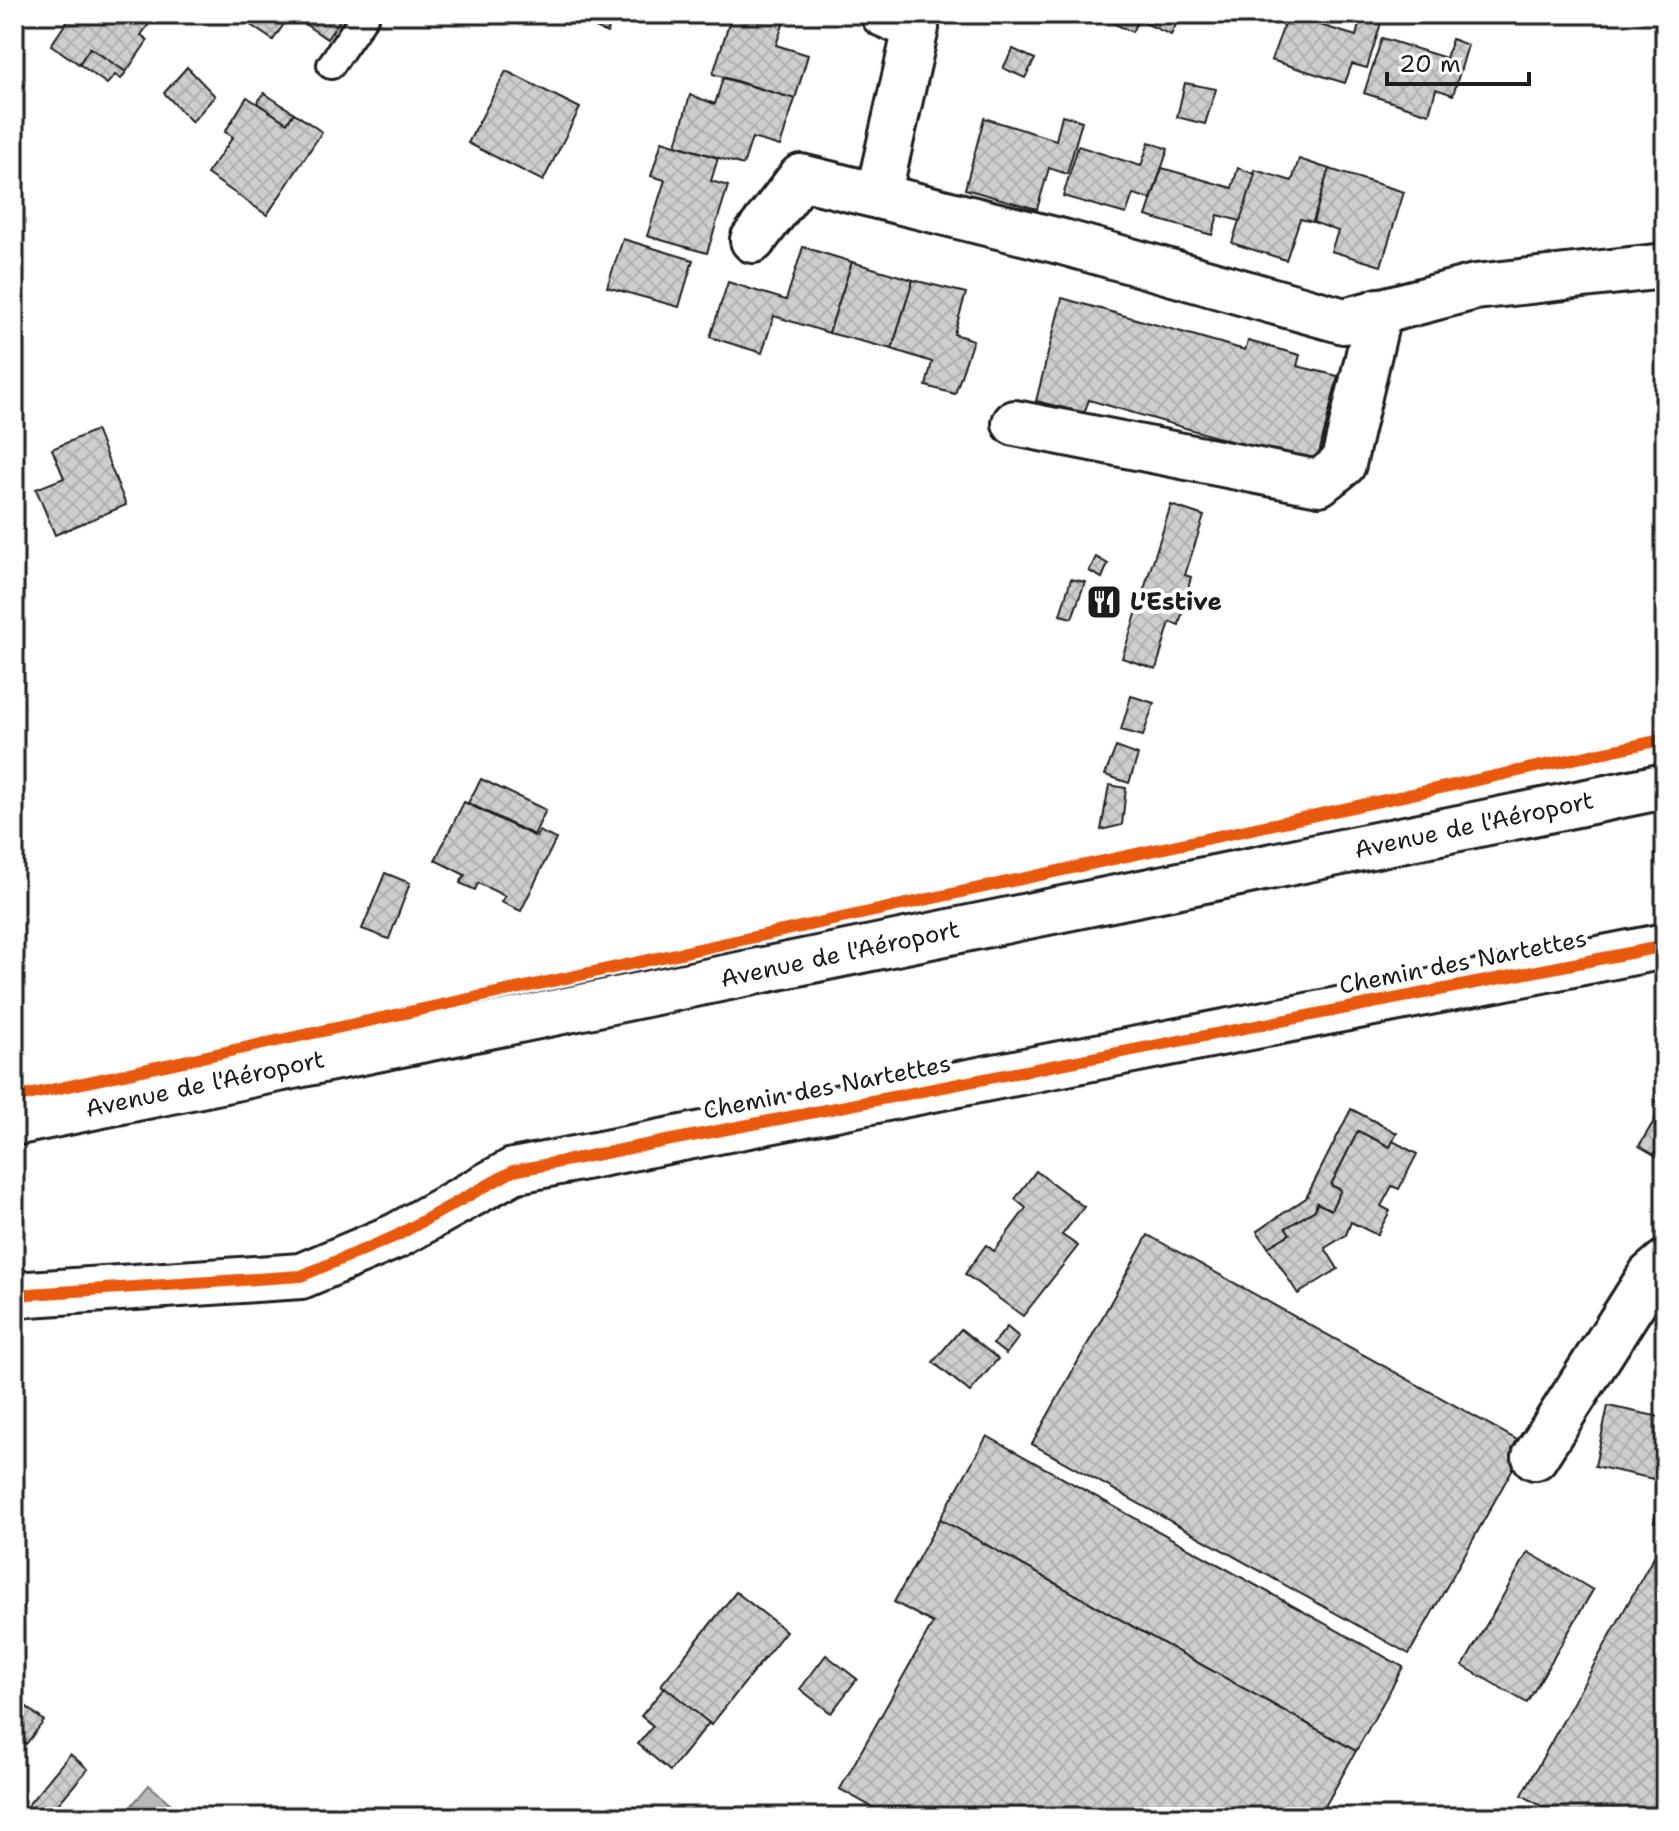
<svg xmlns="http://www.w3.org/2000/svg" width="1679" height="1831" font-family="'Shantell Sans',sans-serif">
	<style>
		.water { fill: #b8b8b8; stroke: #7a7a7a; stroke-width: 2 }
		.building { fill: url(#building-cross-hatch); stroke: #1c1c1c; stroke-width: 2 }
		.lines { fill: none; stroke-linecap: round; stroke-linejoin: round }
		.service-casing { stroke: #1c1c1c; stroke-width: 32 }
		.minor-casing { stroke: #1c1c1c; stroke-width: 50 }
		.secondary-casing { stroke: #1c1c1c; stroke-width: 50 }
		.service { stroke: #fff; stroke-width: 26 }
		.minor { stroke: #fff; stroke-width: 44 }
		.secondary { stroke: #fff; stroke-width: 44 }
		.cycleway-casing { stroke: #fff; stroke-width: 17 }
		.cycleway { stroke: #e8590c; stroke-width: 12 }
		.labels { text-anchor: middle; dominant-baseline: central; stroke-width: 8; stroke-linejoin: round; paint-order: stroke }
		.poi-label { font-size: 24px; font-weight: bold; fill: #1c1c1c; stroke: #fff; text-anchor: start }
		.street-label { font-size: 24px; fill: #1c1c1c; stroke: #fff }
	</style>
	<defs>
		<pattern id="building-cross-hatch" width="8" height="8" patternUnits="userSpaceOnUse" patternTransform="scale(2)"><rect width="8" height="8" fill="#cecece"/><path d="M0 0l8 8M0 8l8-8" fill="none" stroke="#b0b0b0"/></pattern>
	</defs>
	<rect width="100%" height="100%" fill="#fff"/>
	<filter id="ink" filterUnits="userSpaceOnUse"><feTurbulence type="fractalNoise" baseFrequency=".0125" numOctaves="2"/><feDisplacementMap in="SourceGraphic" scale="16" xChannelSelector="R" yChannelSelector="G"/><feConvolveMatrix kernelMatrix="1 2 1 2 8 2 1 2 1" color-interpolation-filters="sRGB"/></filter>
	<g filter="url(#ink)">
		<polygon class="water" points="149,1785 186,1817 122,1817"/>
		<g class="building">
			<polygon points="72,14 156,14 141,35 148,40 126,72 90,48 79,64 51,45"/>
			<polygon points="256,14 275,14 286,21 273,40 249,24"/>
			<polygon points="290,14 344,14 327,39"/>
			<polygon points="590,14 615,14 607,33 586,24"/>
			<polygon points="732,14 769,14 785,19 776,45 808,55 795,99 713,74"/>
			<polygon points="1093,14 1125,14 1138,20 1132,32"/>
			<polygon points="1125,14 1181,14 1171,35"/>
			<polygon points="1288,15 1356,36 1361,17 1381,23 1367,68 1352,64 1345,83 1271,60"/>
			<polygon points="1382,38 1446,58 1452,39 1468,45 1453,95 1436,89 1429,114 1364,93"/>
			<polygon points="90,48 126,72 121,79 115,75 107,84 79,64"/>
			<polygon points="1013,49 1035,59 1025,78 1003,68"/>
			<polygon points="187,67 215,96 192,122 164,93"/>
			<polygon points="506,71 580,108 543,181 468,143"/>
			<polygon points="723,78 795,99 780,146 752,138 743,165 676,145 690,95 715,104"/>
			<polygon points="1185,83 1216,89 1205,124 1177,117"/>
			<polygon points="264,93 294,113 287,123 257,103"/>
			<polygon points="247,97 287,123 294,113 322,132 267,215 207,174 233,137 225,132"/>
			<polygon points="1062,115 1082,121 1067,174 1049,168 1037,209 965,189 984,118 1056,140"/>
			<polygon points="662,141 718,158 711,181 728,186 707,253 647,236 665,180 651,176"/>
			<polygon points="1149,142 1168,149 1151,199 1133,194 1126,214 1063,196 1078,146 1141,166"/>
			<polygon points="1299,159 1329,169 1313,222 1300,219 1286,260 1232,243 1255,170 1292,181"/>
			<polygon points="1162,168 1232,188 1238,168 1255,174 1240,221 1218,215 1212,235 1146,216"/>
			<polygon points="1329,169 1404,192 1381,266 1331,251 1338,231 1313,222"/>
			<polygon points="623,239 693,260 679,307 607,287"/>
			<polygon points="803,247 852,262 829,333 774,316 762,353 710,337 728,282 786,300"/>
			<polygon points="852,262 913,280 892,349 829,333"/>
			<polygon points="913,280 966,293 954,334 973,340 955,394 926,386 932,362 892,349"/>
			<polygon points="1062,298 1245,350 1248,341 1300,355 1297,366 1338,376 1316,466 1089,400 1084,413 1036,401"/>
			<polygon points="96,430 126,505 55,535 36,489 64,478 52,449"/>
			<polygon points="1171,505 1204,516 1185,575 1191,577 1179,625 1170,622 1156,669 1122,658"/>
			<polygon points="1096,557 1108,564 1102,578 1089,571"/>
			<polygon points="1071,579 1085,582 1072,618 1060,615"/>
			<polygon points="1131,696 1154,703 1143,736 1121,730"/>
			<polygon points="1116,747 1138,755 1129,783 1105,775"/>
			<polygon points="481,779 546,810 534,835 468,803"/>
			<polygon points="1109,785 1126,788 1122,825 1101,830"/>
			<polygon points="464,802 536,837 539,831 556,839 521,911 501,902 505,896 478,883 475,890 460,883 465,875 435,860"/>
			<polygon points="385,873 410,883 389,939 362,929"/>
			<polygon points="1665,1085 1665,1161 1639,1146 1663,1106 1656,1102"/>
			<polygon points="1351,1109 1397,1133 1390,1147 1358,1131 1331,1185 1341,1190 1331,1210 1317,1203 1315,1210 1286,1228 1290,1234 1268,1247 1257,1231 1306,1198"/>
			<polygon points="1358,1131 1390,1147 1393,1141 1417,1154 1399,1189 1392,1186 1381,1206 1390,1211 1377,1235 1351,1222 1346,1235 1325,1248 1338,1269 1298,1294 1268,1247 1290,1234 1286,1228 1315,1210 1317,1203 1331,1210 1341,1190 1331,1185"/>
			<polygon points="1036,1171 1084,1207 1062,1235 1078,1246 1023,1316 965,1274 986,1245 994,1251 1026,1208 1015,1199"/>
			<polygon points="1148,1235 1526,1445 1409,1654 1032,1444"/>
			<polygon points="1007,1327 1019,1337 1006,1354 993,1344"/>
			<polygon points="961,1329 998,1359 970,1392 933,1362"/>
			<polygon points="1608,1406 1665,1418 1665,1525 1654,1522 1663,1481 1595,1466"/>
			<polygon points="987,1436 1403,1667 1356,1751 940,1519"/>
			<polygon points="940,1519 1356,1751 1319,1817 890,1817 840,1789 933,1623 894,1602"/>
			<polygon points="1664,1538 1665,1817 1561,1817 1522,1795"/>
			<polygon points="1528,1552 1593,1590 1527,1703 1463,1666"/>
			<polygon points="736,1592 786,1631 711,1725 661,1685"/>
			<polygon points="826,1655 857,1679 831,1713 800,1689"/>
			<polygon points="665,1687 709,1723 670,1771 638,1744 653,1726 641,1716"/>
			<polygon points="27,1707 44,1721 26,1744 14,1734 14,1723"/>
			<polygon points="70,1754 88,1769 47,1817 18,1817"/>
		</g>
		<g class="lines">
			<defs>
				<polyline id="service" points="331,65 366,14"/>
				<g id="minor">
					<polyline points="878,196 916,28 883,14"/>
					<polyline points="753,240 801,177 1063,242 1344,321 1475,287 1665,266"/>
					<polyline points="1015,423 1319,483 1343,464 1379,311"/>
					<polyline points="14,1295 301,1276 396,1236 513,1171 1665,946"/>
					<polyline points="1535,1457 1650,1276 1665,1263"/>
				</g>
				<polyline id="secondary" points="14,1123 1665,786"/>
			</defs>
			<use href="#service" class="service-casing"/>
			<use href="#minor" class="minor-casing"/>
			<use href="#secondary" class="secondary-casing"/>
			<use href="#service" class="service"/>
			<use href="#minor" class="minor"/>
			<use href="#secondary" class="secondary"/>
			<defs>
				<g id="cycleway">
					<polyline points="14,1098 1665,739"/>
					<polyline points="14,1295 301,1276 396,1236 513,1171 1665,946"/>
				</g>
			</defs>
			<use href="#cycleway" class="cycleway-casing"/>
			<use href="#cycleway" class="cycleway"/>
		</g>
	</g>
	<defs>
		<symbol id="restaurant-square" viewBox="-11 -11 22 22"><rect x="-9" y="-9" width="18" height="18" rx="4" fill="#1c1c1c" stroke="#fff"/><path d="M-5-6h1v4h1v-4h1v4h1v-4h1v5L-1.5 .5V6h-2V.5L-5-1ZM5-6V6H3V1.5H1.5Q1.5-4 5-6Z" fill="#fff"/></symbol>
	</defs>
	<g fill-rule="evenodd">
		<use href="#restaurant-square" x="1084" y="582" width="40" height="40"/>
	</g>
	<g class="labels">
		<g class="poi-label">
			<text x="1130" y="602">L'Estive</text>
		</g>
		<g class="street-label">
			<text transform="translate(1474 825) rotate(-12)">Avenue de l'Aéroport</text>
			<text transform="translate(840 954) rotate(-12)">Avenue de l'Aéroport</text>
			<text transform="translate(1463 962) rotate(-11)">Chemin des Nartettes</text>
			<text transform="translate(205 1084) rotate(-12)">Avenue de l'Aéroport</text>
			<text transform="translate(827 1087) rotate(-11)">Chemin des Nartettes</text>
		</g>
	</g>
	<rect width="1679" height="1831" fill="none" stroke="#fff" stroke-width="48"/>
	<rect x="24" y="24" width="1631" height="1783" fill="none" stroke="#1c1c1c" stroke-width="3" filter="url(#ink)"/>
	<path d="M1387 72v12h142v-12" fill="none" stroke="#1c1c1c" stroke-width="4"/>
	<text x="1399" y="72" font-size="24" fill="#1c1c1c" stroke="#ffffff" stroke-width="6" paint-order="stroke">20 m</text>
</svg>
